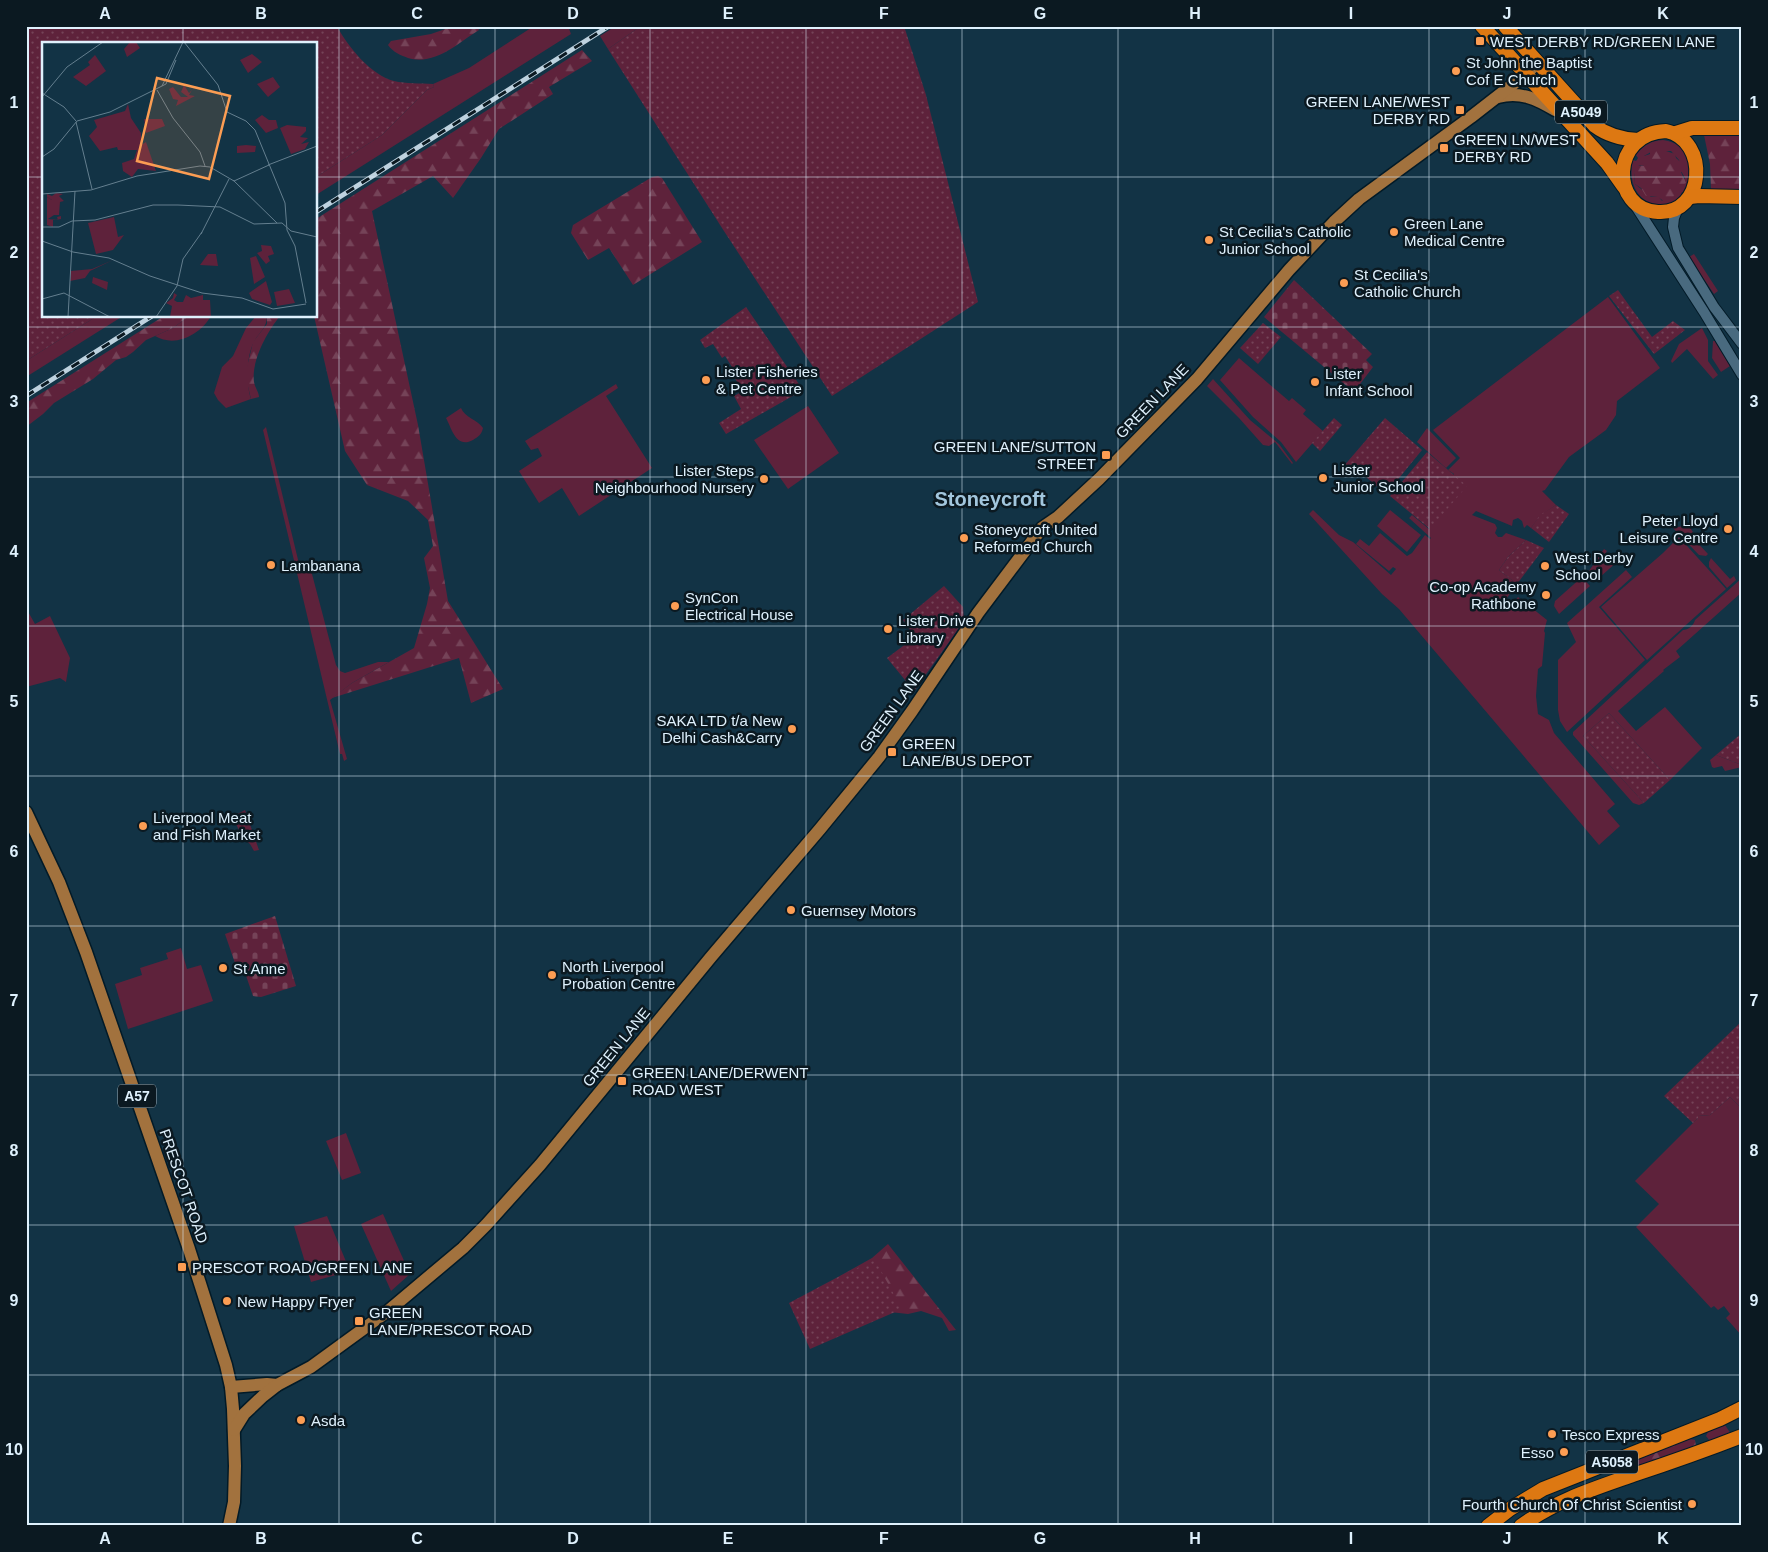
<svg xmlns="http://www.w3.org/2000/svg" width="1768" height="1552" font-family="Helvetica,sans-serif">
	<style>
		.grass { fill: #5e223b; fill-rule: evenodd }
		.forest { fill: url(#forest-firs) }
		.cemetery { fill: url(#cemetery-stones) }
		.park { fill: url(#park-dots) }
		.lines { fill: none; stroke-linecap: round; stroke-linejoin: round }
		.minor-casing { stroke: #021a27; stroke-width: 12 }
		.major-casing { stroke: #021a27; stroke-width: 15 }
		.highway-casing { stroke: #021a27; stroke-width: 16 }
		.minor { stroke: #496a7f; stroke-width: 10 }
		.major { stroke: #a2723e; stroke-width: 12 }
		.highway { stroke: #dd7812; stroke-width: 14 }
		.rail-casing { stroke: #bed2df; stroke-width: 5 }
		.rail { stroke: #0b1921; stroke-width: 3; stroke-dasharray: 9; stroke-linecap: butt }
		.grid { fill: none; stroke: #dff1fd; stroke-width: 1; stroke-opacity: 0.55 }
		.poi-dot { fill: #fc9d53; stroke: #0b1921; stroke-width: 2 }
		.labels { text-anchor: middle; dominant-baseline: central; stroke-width: 5; stroke-linejoin: round; paint-order: stroke }
		.shield { fill: #0b1921; stroke: #9fb0bb; stroke-width: 1 }
		.shield-label { font-size: 14px; font-weight: bold; fill: #dff1fd }
		.poi-label { font-size: 15px; fill: #dff1fd; stroke: #0b1921; text-anchor: start }
		.street-label { font-size: 15px; fill: #dff1fd; stroke: #0b1921 }
		.district-label { font-size: 20px; font-weight: bold; fill: #a2c6dd; stroke: #0b1921 }
		.inset-road { fill: none; stroke: #647f8f; stroke-width: 1 }
		.view { fill: #fc9d53; fill-opacity: 0.15; stroke: #fc9d53; stroke-width: 2.5 }
		.inset-edge { fill: none; stroke: #dff1fd; stroke-width: 2.5 }
		.neatline { fill: none; stroke: #dff1fd; stroke-width: 2 }
		.grid-label { font-size: 16px; text-anchor: middle; font-weight: bold; fill: #dff1fd }
	</style>
	<defs>
		<pattern id="forest-firs" width="22" height="20" patternUnits="userSpaceOnUse" patternTransform="scale(1.25)"><rect width="22" height="20" fill="#5e223b"/><path d="M5 1l3.5 6h-7zM16 11l3.5 6h-7z" fill="#754358"/></pattern>
		<pattern id="cemetery-stones" width="16" height="16" patternUnits="userSpaceOnUse" patternTransform="scale(1.25)"><rect width="16" height="16" fill="#5e223b"/><path d="M2 7V4a2 2 0 0 1 4 0v3zM10 15v-3a2 2 0 0 1 4 0v3z" fill="#754358"/></pattern>
		<pattern id="park-dots" width="8" height="8" patternUnits="userSpaceOnUse" patternTransform="scale(1.25)"><rect width="8" height="8" fill="#5e223b"/><path d="M2 2h.1M6 6h.1" fill="none" stroke="#754358" stroke-width="1.8" stroke-linecap="round"/></pattern>
	</defs>
	<rect width="100%" height="100%" fill="#123345"/>
	<g class="grass">
		<polygon points="534,26 568,26 571,34 316,195 316,177 382,135 427,90 434,87 433,84 469,68"/>
		<polygon points="616,26 641,26 608,49 600,36"/>
		<path d="M1663 140C1692 144 1694 170 1684 193L1682 192 1681 195 1682 196C1679 200 1674 202 1669 204 1663 207 1660 206 1654 204 1635 199 1628 179 1633 160L1636 161 1638 158 1636 155C1644 145 1650 141 1663 140ZM1671 151 1679 160 1681 171 1685 178 1662 201 1659 197H1651L1635 184 1634 172 1639 165 1644 166V156L1651 152Z"/>
		<polygon points="1694,254 1718,291 1714,294 1689,257"/>
		<polygon points="1608,297 1660,368 1617,401 1616,415 1606,430 1569,457 1545,490 1542,491 1556,505 1540,516 1531,528 1527,525 1524,528 1522,521 1518,518 1513,520 1512,526 1476,511 1472,515 1495,524 1497,528 1495,533 1498,537 1502,537 1506,533 1526,540 1508,557 1499,570 1517,584 1504,602 1509,609 1518,597 1547,620 1544,631 1545,633 1542,666 1538,669 1536,696 1538,714 1549,720 1554,733 1615,804 1607,811 1620,826 1599,845 1399,609 1382,594 1309,514 1313,510 1339,535 1353,542 1391,575 1396,569 1393,567 1389,571 1356,544 1360,539 1369,546 1380,533 1407,556 1412,553 1425,535 1430,539 1431,538 1409,518 1412,515 1429,529 1454,474 1448,470 1460,458 1433,430"/>
		<polygon points="97,316 123,316 26,377 26,361"/>
		<path d="M189 316H211C200 335 175 348 155 336L173 328Z"/>
		<path d="M256 316H267C267 327 260 332 255 340 246 354 246 384 251 399L226 408 218 400 214 393 222 367 233 356 246 328Z"/>
		<polygon points="1702,328 1708,340 1708,361 1718,375 1713,379 1687,349 1672,363 1671,361 1679,344"/>
		<polygon points="1713,341 1715,341 1730,366 1721,372 1712,358"/>
		<polygon points="1239,358 1289,401 1292,398 1306,410 1303,414 1323,431 1296,462 1281,442 1253,417 1220,380"/>
		<polygon points="1213,379 1250,420 1279,444 1293,463 1292,464 1275,442 1269,446 1263,445 1239,418 1207,386"/>
		<polygon points="616,384 618,388 606,396 652,468 579,516 562,488 539,503 519,471 542,456 538,448 531,450 525,441"/>
		<polygon points="808,406 839,453 788,489 754,440"/>
		<path d="M461 408C464 417 478 420 483 428 482 434 478 437 473 440 456 449 452 429 446 418Z"/>
		<polygon points="266,427 301,572 307,570 312,574 336,665 340,671 345,673 378,662 389,662 352,683 330,700 347,759 344,761 342,754 340,754 263,430"/>
		<polygon points="1427,428 1456,458 1446,468 1417,442"/>
		<polygon points="1390,510 1421,535 1407,552 1377,526"/>
		<polygon points="1688,525 1693,532 1690,535 1708,554 1706,556 1699,555 1673,528"/>
		<polygon points="1679,537 1726,589 1647,660 1601,607 1663,553"/>
		<polygon points="1604,549 1607,551 1605,554 1618,561 1599,578 1589,571"/>
		<polygon points="1711,558 1730,579 1734,576 1736,580 1727,588 1709,567 1709,562"/>
		<polygon points="1626,570 1632,577 1599,607 1645,660 1567,732 1560,721 1558,710 1558,660 1576,642 1567,623"/>
		<polygon points="1582,577 1590,586 1559,614 1554,606 1555,601"/>
		<path d="M1742 578V592L1676 651 1680 657 1663 670 1664 671 1618 711 1636 731 1665 707 1702 748 1670 780 1609 713 1583 736 1644 803 1639 805 1633 803 1573 735V732L1683 630C1688 630 1694 625 1695 620Z"/>
		<polygon points="26,608 35,624 50,616 70,658 66,682 60,678 26,687"/>
		<polygon points="1716,755 1742,765 1742,767 1725,771 1722,766 1714,768 1712,767 1710,760"/>
		<polygon points="245,810 259,850 254,851 250,844 244,839 232,817"/>
		<polygon points="181,948 187,969 201,965 213,1001 128,1029 115,984 142,975 140,968 168,959 166,953"/>
		<polygon points="1730,1097 1742,1109 1742,1336 1726,1318 1730,1314 1724,1306 1718,1310 1714,1306 1711,1308 1636,1227 1659,1204 1635,1181 1698,1118 1698,1116 1710,1115"/>
		<polygon points="346,1133 361,1173 342,1180 326,1141"/>
		<polygon points="383,1214 410,1274 391,1291 361,1224"/>
		<polygon points="327,1216 350,1271 311,1282 294,1226"/>
		<polygon points="1725,1425 1731,1434 1710,1441 1706,1436 1708,1432"/>
	</g>
	<g class="forest">
		<path d="M454 26H477L479 30C458 43 435 66 408 58 400 55 393 52 388 45L391 41 431 34Z"/>
		<polygon points="582,50 592,61 549,87 553,94 499,129 481,158 453,198 433,176 372,211 418,425 448,601 503,689 471,703 459,658 332,698 352,683 414,648 427,604 430,588 424,558 433,546 428,520 408,501 367,485 345,451 314,316 316,316 316,219"/>
		<polygon points="1704,135 1742,135 1742,191 1711,190 1710,164"/>
		<polygon points="1659,145 1663,146 1666,151 1675,154 1676,158 1685,166 1686,170 1681,172 1686,183 1681,186 1677,187 1679,190 1669,202 1665,202 1658,197 1646,196 1641,188 1635,184 1634,172 1636,165 1644,166 1644,156 1650,154 1650,150 1655,146"/>
		<polygon points="658,176 662,178 702,242 633,285 609,248 588,260 571,233 573,225 652,177"/>
		<polygon points="164,316 189,316 173,328 146,340 133,352 126,357 116,360 93,379 54,403 43,414 26,427 26,403"/>
		<path d="M267 316H280C267 332 251 361 254 382 255 388 259 392 259 397L251 399 246 378 247 367 253 342 267 324Z"/>
		<polygon points="888,1244 956,1330 949,1331 942,1318 921,1311 908,1314 890,1312 841,1282 838,1277 872,1258"/>
		<polygon points="1690,1439 1695,1440 1696,1446 1640,1466 1638,1465 1635,1462 1637,1457"/>
	</g>
	<g class="cemetery">
		<polygon points="1294,280 1372,354 1366,360 1373,367 1354,392 1264,317"/>
		<polygon points="275,916 296,986 261,997 253,996 243,967 237,969 225,934"/>
	</g>
	<g class="park">
		<path d="M26 26H337C347 46 372 76 394 81 406 84 420 83 433 84L434 87 427 90 382 135 316 177V44H44V316H97L26 361Z"/>
		<polygon points="641,26 904,26 926,95 978,302 832,396 722,228 608,49"/>
		<polygon points="1618,290 1652,337 1673,321 1685,330 1654,354 1609,296"/>
		<polygon points="746,307 803,390 726,434 719,423 741,409 734,396 743,391 734,377 737,375 725,356 722,358 713,344 705,348 700,340"/>
		<polygon points="1263,323 1281,337 1258,364 1240,348"/>
		<polygon points="1334,418 1342,425 1320,451 1312,443"/>
		<polygon points="1385,418 1422,450 1386,494 1359,471 1354,476 1343,467"/>
		<polygon points="1427,452 1467,486 1430,529 1390,496"/>
		<polygon points="1556,505 1569,514 1549,542 1531,528 1540,515"/>
		<polygon points="1526,540 1544,548 1517,584 1499,570 1508,557"/>
		<polygon points="944,586 963,607 964,621 914,691 887,658 915,637 903,620"/>
		<polygon points="1609,713 1670,780 1644,803 1583,736"/>
		<polygon points="1742,733 1742,765 1716,755"/>
		<polygon points="1742,1021 1742,1109 1730,1097 1710,1115 1698,1116 1698,1118 1693,1123 1664,1096"/>
		<polygon points="875,1260 902,1309 810,1349 789,1303 836,1278"/>
	</g>
	<g class="lines">
		<defs>
			<g id="minor">
				<polyline points="1635,205 1704,312 1742,375"/>
				<polyline points="1678,208 1674,218 1673,227 1678,248 1714,307 1742,344"/>
			</g>
			<g id="major">
				<path d="M1498 97C1520 91 1537 99 1555 110"/>
				<polyline points="26,812 59,882 86,952 189,1249 226,1365 231,1387 233,1409 235,1466 234,1502 229,1526"/>
				<polyline points="231,1387 267,1384 277,1385"/>
				<polyline points="234,1430 244,1414 263,1396 277,1385 311,1367 388,1311 463,1248 486,1225 540,1165 711,957 820,829 879,757 912,711 978,613 1042,528 1058,517 1099,479 1197,379 1289,270 1334,222 1359,199 1471,117 1525,75 1537,63"/>
			</g>
			<g id="highway">
				<polyline points="1482,26 1607,163 1624,187"/>
				<path d="M1505 26 1595 126C1607 135 1622 139 1638 140"/>
				<path d="M1666 131C1710 140 1705 215 1658 212 1610 210 1610 133 1666 131Z"/>
				<polyline points="1676,133 1692,128 1742,128"/>
				<polyline points="1690,197 1699,196 1742,197"/>
				<polyline points="1488,1526 1510,1509 1543,1489 1720,1419 1742,1408"/>
				<path d="M1521 1526C1555 1501 1593 1489 1633 1475 1669 1463 1706 1450 1742 1436"/>
			</g>
		</defs>
		<use href="#minor" class="minor-casing"/>
		<use href="#major" class="major-casing"/>
		<use href="#highway" class="highway-casing"/>
		<use href="#minor" class="minor"/>
		<use href="#major" class="major"/>
		<use href="#highway" class="highway"/>
		<defs>
			<g id="rail">
				<polyline points="316,212 609,26"/>
				<polyline points="26,396 152,316"/>
			</g>
		</defs>
		<use href="#rail" class="rail-casing"/>
		<use href="#rail" class="rail"/>
	</g>
	<path class="grid" d="M183 26V44M339 26V1526M495 26V1526M650 26V1526M806 26V1526M962 26V1526M1118 26V1526M1273 26V1526M1429 26V1526M1585 26V1526M26 177H44M316 177H1742M183 316V1526M26 327H1742M26 477H1742M26 626H1742M26 776H1742M26 926H1742M26 1075H1742M26 1225H1742M26 1375H1742"/>
	<g class="poi-dot">
		<rect x="1475" y="36" width="10" height="10" rx="2.5"/>
		<circle cx="1456" cy="71" r="5"/>
		<rect x="1455" y="105" width="10" height="10" rx="2.5"/>
		<rect x="1439" y="143" width="10" height="10" rx="2.5"/>
		<circle cx="1394" cy="232" r="5"/>
		<circle cx="1209" cy="240" r="5"/>
		<circle cx="1344" cy="283" r="5"/>
		<circle cx="706" cy="380" r="5"/>
		<circle cx="1315" cy="382" r="5"/>
		<rect x="1101" y="450" width="10" height="10" rx="2.5"/>
		<circle cx="1323" cy="478" r="5"/>
		<circle cx="764" cy="479" r="5"/>
		<circle cx="1728" cy="529" r="5"/>
		<circle cx="964" cy="538" r="5"/>
		<circle cx="271" cy="565" r="5"/>
		<circle cx="1545" cy="566" r="5"/>
		<circle cx="1546" cy="595" r="5"/>
		<circle cx="675" cy="606" r="5"/>
		<circle cx="888" cy="629" r="5"/>
		<circle cx="792" cy="729" r="5"/>
		<rect x="887" y="747" width="10" height="10" rx="2.5"/>
		<circle cx="143" cy="826" r="5"/>
		<circle cx="791" cy="910" r="5"/>
		<circle cx="223" cy="968" r="5"/>
		<circle cx="552" cy="975" r="5"/>
		<rect x="617" y="1076" width="10" height="10" rx="2.5"/>
		<rect x="177" y="1262" width="10" height="10" rx="2.5"/>
		<circle cx="227" cy="1301" r="5"/>
		<rect x="354" y="1316" width="10" height="10" rx="2.5"/>
		<circle cx="301" cy="1420" r="5"/>
		<circle cx="1552" cy="1434" r="5"/>
		<circle cx="1564" cy="1452" r="5"/>
		<circle cx="1692" cy="1504" r="5"/>
	</g>
	<g class="labels">
		<g class="shield">
			<rect x="1555" y="100.5" width="52" height="23" rx="4"/>
			<rect x="118" y="1084.5" width="38" height="23" rx="4"/>
			<rect x="1586" y="1450.5" width="52" height="23" rx="4"/>
		</g>
		<g class="shield-label">
			<text x="1581" y="112">A5049</text>
			<text x="137" y="1096">A57</text>
			<text x="1612" y="1462">A5058</text>
		</g>
		<g class="poi-label">
			<text x="1490" y="41">WEST DERBY RD/GREEN LANE</text>
			<text x="1466" y="62">St John the Baptist<tspan x="1466" dy="17">Cof E Church</tspan></text>
			<text x="1450" y="101" text-anchor="end">GREEN LANE/WEST<tspan x="1450" dy="17">DERBY RD</tspan></text>
			<text x="1454" y="139">GREEN LN/WEST<tspan x="1454" dy="17">DERBY RD</tspan></text>
			<text x="1404" y="223">Green Lane<tspan x="1404" dy="17">Medical Centre</tspan></text>
			<text x="1219" y="231">St Cecilia's Catholic<tspan x="1219" dy="17">Junior School</tspan></text>
			<text x="1354" y="274">St Cecilia's<tspan x="1354" dy="17">Catholic Church</tspan></text>
			<text x="716" y="371">Lister Fisheries<tspan x="716" dy="17">&amp; Pet Centre</tspan></text>
			<text x="1325" y="373">Lister<tspan x="1325" dy="17">Infant School</tspan></text>
			<text x="1096" y="446" text-anchor="end">GREEN LANE/SUTTON<tspan x="1096" dy="17">STREET</tspan></text>
			<text x="1333" y="469">Lister<tspan x="1333" dy="17">Junior School</tspan></text>
			<text x="754" y="470" text-anchor="end">Lister Steps<tspan x="754" dy="17">Neighbourhood Nursery</tspan></text>
			<text x="1718" y="520" text-anchor="end">Peter Lloyd<tspan x="1718" dy="17">Leisure Centre</tspan></text>
			<text x="974" y="529">Stoneycroft United<tspan x="974" dy="17">Reformed Church</tspan></text>
			<text x="1555" y="557">West Derby<tspan x="1555" dy="17">School</tspan></text>
			<text x="281" y="565">Lambanana</text>
			<text x="1536" y="586" text-anchor="end">Co-op Academy<tspan x="1536" dy="17">Rathbone</tspan></text>
			<text x="685" y="597">SynCon<tspan x="685" dy="17">Electrical House</tspan></text>
			<text x="898" y="620">Lister Drive<tspan x="898" dy="17">Library</tspan></text>
			<text x="782" y="720" text-anchor="end">SAKA LTD t/a New<tspan x="782" dy="17">Delhi Cash&amp;Carry</tspan></text>
			<text x="902" y="743">GREEN<tspan x="902" dy="17">LANE/BUS DEPOT</tspan></text>
			<text x="153" y="817">Liverpool Meat<tspan x="153" dy="17">and Fish Market</tspan></text>
			<text x="801" y="910">Guernsey Motors</text>
			<text x="562" y="966">North Liverpool<tspan x="562" dy="17">Probation Centre</tspan></text>
			<text x="233" y="968">St Anne</text>
			<text x="632" y="1072">GREEN LANE/DERWENT<tspan x="632" dy="17">ROAD WEST</tspan></text>
			<text x="192" y="1267">PRESCOT ROAD/GREEN LANE</text>
			<text x="237" y="1301">New Happy Fryer</text>
			<text x="369" y="1312">GREEN<tspan x="369" dy="17">LANE/PRESCOT ROAD</tspan></text>
			<text x="311" y="1420">Asda</text>
			<text x="1562" y="1434">Tesco Express</text>
			<text x="1554" y="1452" text-anchor="end">Esso</text>
			<text x="1682" y="1504" text-anchor="end">Fourth Church Of Christ Scientist</text>
		</g>
		<g class="street-label">
			<text transform="translate(1152 401) rotate(-46)">GREEN LANE</text>
			<text transform="translate(891 711) rotate(-54)">GREEN LANE</text>
			<text transform="translate(616 1047) rotate(-51)">GREEN LANE</text>
			<text transform="translate(184 1186) rotate(71)">PRESCOT ROAD</text>
		</g>
		<g class="district-label">
			<text x="990" y="499">Stoneycroft</text>
		</g>
	</g>
	<g transform="translate(42 42)">
		<rect width="275" height="275" fill="#123345"/>
		<path d="M142 43 147 51 150 48 147 53 153 54 134 64 136 58 131 57 127 47 131 45 139 55H146L139 50ZM220 73 227 78H234L236 86 224 91 213 78ZM5 155 10 158 12 173 6 177 16 178 15 175 19 174V177L14 178H11V185L5 183ZM71 218 48 229 43 236 28 239 29 229 50 227Z" fill="#5e223b"/>
		<path d="M88 0H94L98 6 85 15 82 7ZM210 12 220 20 206 31 198 18ZM53 13 64 29 44 44 31 35 48 23 46 20ZM231 35 238 45 226 55 215 42ZM86 62 89 76 99 91V103L104 100 114 129 96 127 90 135 81 129 80 121 92 117 95 108H76L75 105 58 109 47 94 55 85 52 78 83 69ZM102 77H120L123 84 104 91ZM245 83 264 85V89L258 95 266 96 259 102 267 100 263 107 249 112 238 86ZM204 103 214 104 213 110 195 111V104ZM14 151 21 152 17 154 22 159 18 160 17 173H10V158L5 155V152L10 154ZM72 175 76 195 82 193 71 208 54 212 46 181ZM219 203 229 204 232 212 226 214 228 219 224 222 215 211 220 209ZM166 212H174L176 224 158 223ZM214 214 223 235 212 242 208 216ZM51 235 66 240 65 248 50 241ZM224 239 230 260 228 263 210 257 207 251ZM247 247 253 261 235 264 232 250ZM132 251 135 253 132 258 135 260H141L144 253 149 256 161 253V258H168L169 275H128L130 264 124 261 131 256Z" fill="#5e223b"/>
		<path class="inset-road" d="M142 0 176 43 185 70 204 79 213 88 243 161 245 188 253 204 264 261M124 42 134 18M120 44 141 0M115 48 131 76 158 110 163 124M0 51 22 65 34 79M0 55 25 25 61 0M34 80 50 147M0 115 12 107 35 79 68 70 124 42M226 123 275 104M191 138 235 181M0 152 49 148 95 134 158 124 168 125 192 139 227 123M0 185H17L30 179 53 178 111 163H136L178 165 212 182 240 181 249 189 275 195M159 192 187 137M0 199 31 210 67 216 108 234 160 251 200 256 231 267 264 262M0 257 22 251 68 275M26 275 33 149M114 275 135 244 141 217 160 190"/>
		<path class="view" d="M115 36 188 54 167 137 95 119Z"/>
		<rect width="275" height="275" class="inset-edge"/>
	</g>
	<rect width="1768" height="1552" fill="none" stroke="#0b1921" stroke-width="55"/>
	<rect x="28" y="28" width="1712" height="1496" class="neatline"/>
	<g class="grid-label">
		<text x="105" y="19">A</text>
		<text x="261" y="19">B</text>
		<text x="417" y="19">C</text>
		<text x="573" y="19">D</text>
		<text x="728" y="19">E</text>
		<text x="884" y="19">F</text>
		<text x="1040" y="19">G</text>
		<text x="1195" y="19">H</text>
		<text x="1351" y="19">I</text>
		<text x="1507" y="19">J</text>
		<text x="1663" y="19">K</text>
		<text x="14" y="108">1</text>
		<text x="1754" y="108">1</text>
		<text x="14" y="258">2</text>
		<text x="1754" y="258">2</text>
		<text x="14" y="407">3</text>
		<text x="1754" y="407">3</text>
		<text x="14" y="557">4</text>
		<text x="1754" y="557">4</text>
		<text x="14" y="707">5</text>
		<text x="1754" y="707">5</text>
		<text x="14" y="857">6</text>
		<text x="1754" y="857">6</text>
		<text x="14" y="1006">7</text>
		<text x="1754" y="1006">7</text>
		<text x="14" y="1156">8</text>
		<text x="1754" y="1156">8</text>
		<text x="14" y="1306">9</text>
		<text x="1754" y="1306">9</text>
		<text x="14" y="1455">10</text>
		<text x="1754" y="1455">10</text>
		<text x="105" y="1544">A</text>
		<text x="261" y="1544">B</text>
		<text x="417" y="1544">C</text>
		<text x="573" y="1544">D</text>
		<text x="728" y="1544">E</text>
		<text x="884" y="1544">F</text>
		<text x="1040" y="1544">G</text>
		<text x="1195" y="1544">H</text>
		<text x="1351" y="1544">I</text>
		<text x="1507" y="1544">J</text>
		<text x="1663" y="1544">K</text>
	</g>
</svg>
